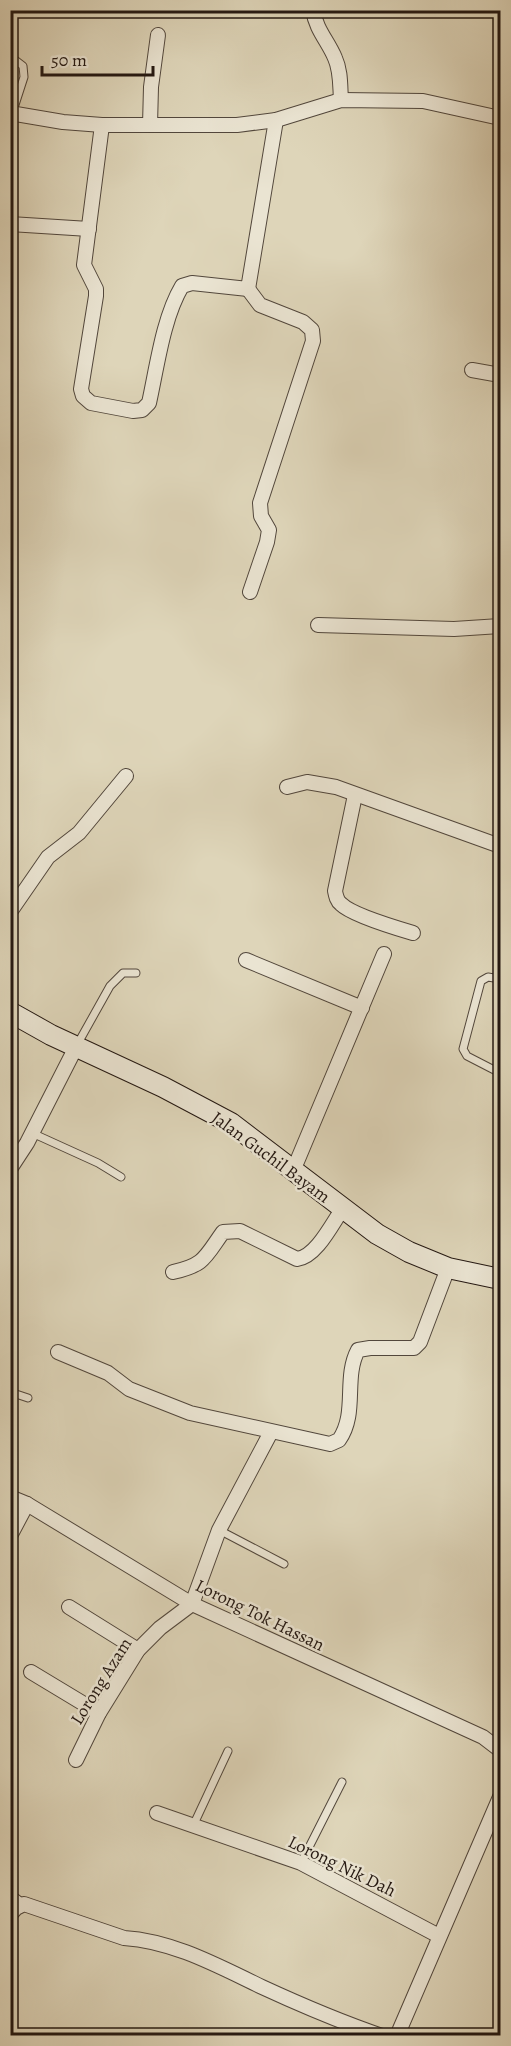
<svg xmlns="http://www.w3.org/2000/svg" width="511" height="2046" font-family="Alegreya,serif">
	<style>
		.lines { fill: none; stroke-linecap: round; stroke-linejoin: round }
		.lane-casing { stroke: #52473c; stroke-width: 9 }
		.street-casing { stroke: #52473c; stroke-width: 16 }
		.secondary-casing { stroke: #241812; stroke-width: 22 }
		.lane { stroke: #eae4d2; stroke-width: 7 }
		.street { stroke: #eae4d2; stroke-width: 14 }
		.secondary { stroke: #eae4d2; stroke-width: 20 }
		.labels { text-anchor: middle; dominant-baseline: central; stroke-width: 5; stroke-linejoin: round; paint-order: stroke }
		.street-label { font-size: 18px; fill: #241812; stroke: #eae4d2 }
	</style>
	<rect width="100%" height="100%" fill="#ded5b9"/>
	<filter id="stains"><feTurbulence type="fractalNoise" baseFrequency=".00333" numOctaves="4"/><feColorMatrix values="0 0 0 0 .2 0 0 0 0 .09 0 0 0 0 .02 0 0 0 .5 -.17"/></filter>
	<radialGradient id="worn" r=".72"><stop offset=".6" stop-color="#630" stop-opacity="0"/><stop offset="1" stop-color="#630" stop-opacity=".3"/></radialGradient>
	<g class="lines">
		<defs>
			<g id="lane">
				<polyline points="10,26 15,10"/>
				<polyline points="10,56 23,66 24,77 12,114"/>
				<polyline points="500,979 488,977 481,981 463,1049 467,1056 500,1073"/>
				<polyline points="77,1045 110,986 123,973 136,973"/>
				<polyline points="32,1133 98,1163 121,1177"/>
				<polyline points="10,1392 28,1398"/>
				<polyline points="219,1530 284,1564"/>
				<polyline points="193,1826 228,1751"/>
				<polyline points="301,1863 342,1782"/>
				<polyline points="10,1893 24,1904"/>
			</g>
			<g id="street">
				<path d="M313 10C316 30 328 41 335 58 341 71 340 86 341 100"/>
				<polyline points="10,113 63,122 102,125 237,125 276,120 341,100 423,101 500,118"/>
				<path d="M102 125 84 265 96 289V296L81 389 83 396 91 403 133 411 142 410 149 403C157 367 163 318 182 286L192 283 248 289 276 120"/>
				<polyline points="150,125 151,87 158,35"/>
				<polyline points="10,224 89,229"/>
				<polyline points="248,289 260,305 303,322 312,330 313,341 260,503 261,516 269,530 267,542 250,592"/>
				<polyline points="472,370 500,375"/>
				<polyline points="318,625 454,629 500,626"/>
				<polyline points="287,787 307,782 336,787 500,846"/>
				<path d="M355 795 335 891C336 896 337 901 341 904 352 915 396 928 413 933"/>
				<polyline points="10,912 48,857 79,833 126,776"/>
				<polyline points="246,960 362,1008"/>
				<polyline points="10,1169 27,1143 76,1047"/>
				<polyline points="293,1171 384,954"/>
				<path d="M173 1272C205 1265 205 1257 223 1232L240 1231 297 1259C316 1257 332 1224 343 1208"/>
				<path d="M58 1352 108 1373 129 1389 190 1413 330 1444 339 1440C358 1413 343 1378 358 1350L370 1348H414L420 1342 448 1268"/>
				<polyline points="10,1497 27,1504 192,1604 483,1737 500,1750"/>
				<polyline points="10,1536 27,1504"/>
				<polyline points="69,1607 138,1650"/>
				<polyline points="31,1672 99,1713"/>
				<polyline points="76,1760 99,1713 138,1650 160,1628 192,1604 219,1530 271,1432"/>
				<polyline points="157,1813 301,1863 439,1936"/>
				<path d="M10 1915 16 1908 24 1904 124 1938C173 1941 218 1966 262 1987 301 2005 341 2022 382 2036"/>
				<polyline points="397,2036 500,1797"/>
			</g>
			<polyline id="secondary" points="10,1012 51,1035 163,1087 231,1123 377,1234 409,1252 448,1268 500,1279"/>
		</defs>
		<use href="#lane" class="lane-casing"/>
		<use href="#street" class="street-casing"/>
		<use href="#secondary" class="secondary-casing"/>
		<use href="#lane" class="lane"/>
		<use href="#street" class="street"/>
		<use href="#secondary" class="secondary"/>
	</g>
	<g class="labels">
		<g class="street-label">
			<text transform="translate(271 1157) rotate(36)">Jalan Guchil Bayam</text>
			<text transform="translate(260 1615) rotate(26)">Lorong Tok Hassan</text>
			<text transform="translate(101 1681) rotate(-58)">Lorong Azam</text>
			<text transform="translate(342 1866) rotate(26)">Lorong Nik Dah</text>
		</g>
	</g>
	<rect width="511" height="2046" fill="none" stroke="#ded5b9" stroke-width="36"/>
	<rect x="12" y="12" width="487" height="2022" fill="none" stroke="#241812" stroke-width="3"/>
	<rect x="18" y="18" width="475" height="2010" fill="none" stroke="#241812" stroke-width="1.5"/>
	<path d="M42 66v9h111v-9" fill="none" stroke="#241812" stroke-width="3"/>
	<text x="51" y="66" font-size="18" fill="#241812" stroke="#eae4d2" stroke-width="4.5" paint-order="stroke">50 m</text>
	<rect width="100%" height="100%" filter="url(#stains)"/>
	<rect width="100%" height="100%" fill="url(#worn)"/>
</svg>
